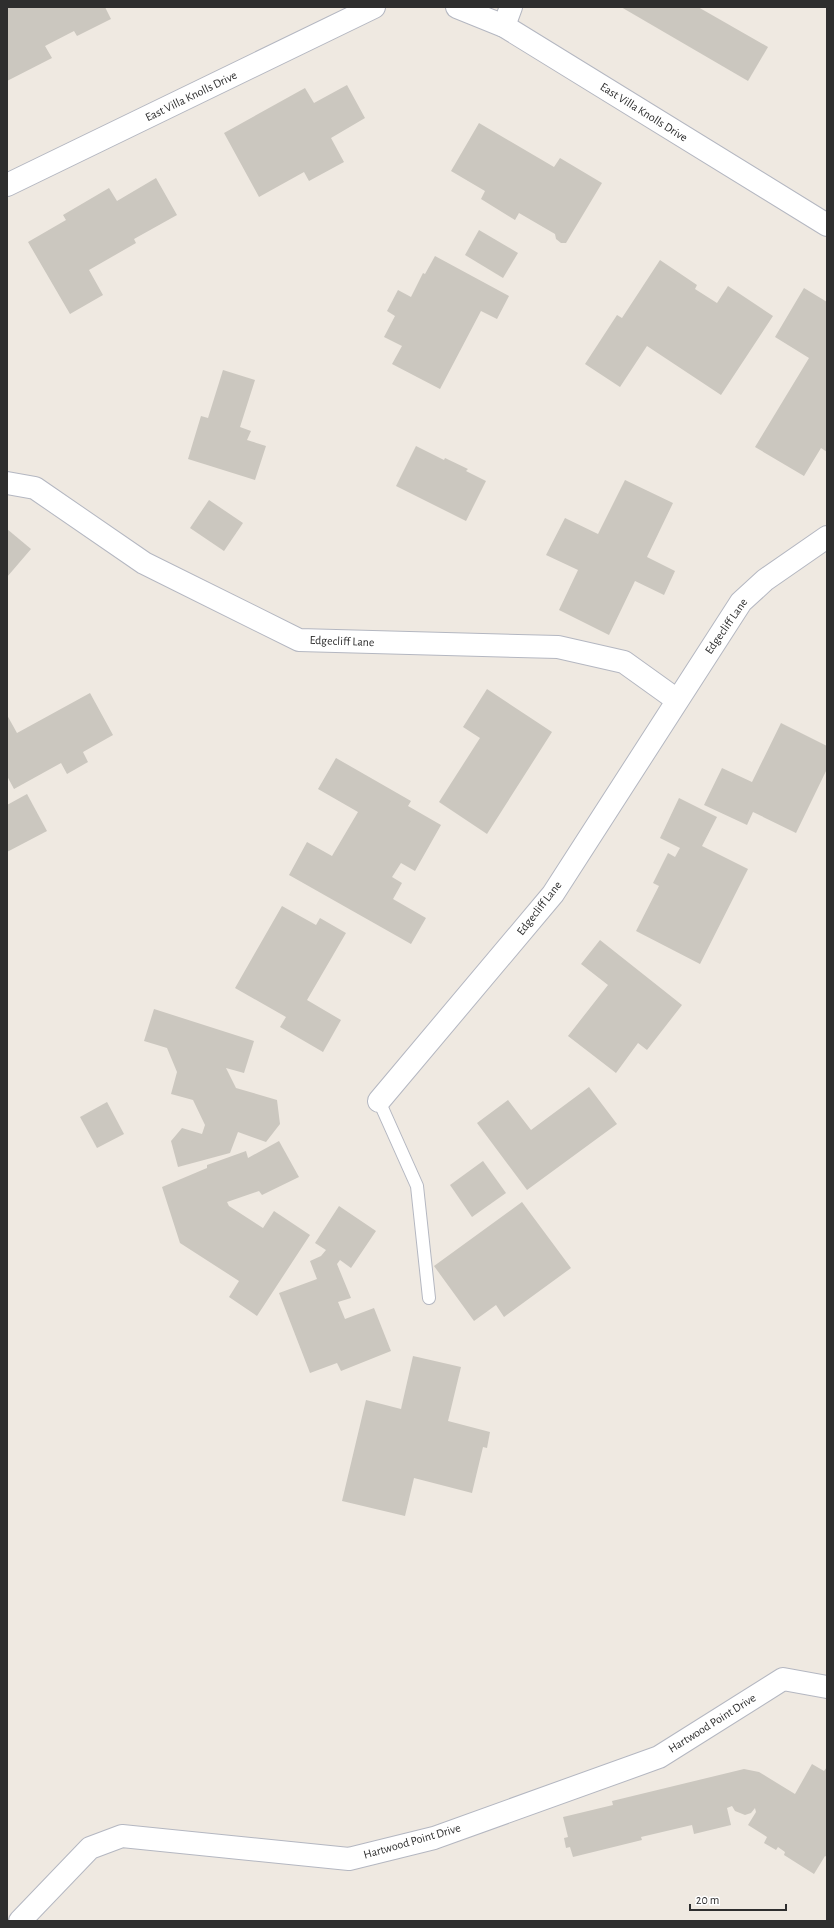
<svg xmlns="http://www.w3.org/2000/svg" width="834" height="1928" font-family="'Alegreya Sans',sans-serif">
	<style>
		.building { fill: #cbc7bf }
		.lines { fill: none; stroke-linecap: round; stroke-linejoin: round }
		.service-casing { stroke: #b4b7c1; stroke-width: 14 }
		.minor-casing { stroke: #b4b7c1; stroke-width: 24 }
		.service { stroke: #fff; stroke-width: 12 }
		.minor { stroke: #fff; stroke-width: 22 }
		.labels { text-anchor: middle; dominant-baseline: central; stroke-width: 4; stroke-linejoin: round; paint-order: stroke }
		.street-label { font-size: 12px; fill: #2e2e2e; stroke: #fff }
	</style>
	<rect width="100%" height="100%" fill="#efe9e1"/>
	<g class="building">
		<polygon points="7,7 105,7 111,19 77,36 74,31 45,46 52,58 7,81"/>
		<polygon points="621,7 698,7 768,47 748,81"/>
		<polygon points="347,85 365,118 331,138 344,162 309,181 304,172 259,197 224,133 305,88 314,103"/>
		<polygon points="479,123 554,167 560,158 602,183 566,243 561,243 556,239 555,234 519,213 515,220 481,199 485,191 451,171"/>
		<polygon points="156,178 177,215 134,239 136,243 89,270 103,295 70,314 28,242 66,220 63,215 109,188 117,201"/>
		<polygon points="479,230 518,253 503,278 465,255"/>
		<polygon points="435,256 509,296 497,319 481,311 440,389 392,364 402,346 384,337 395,316 387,311 398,290 411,297 423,273 425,274"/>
		<polygon points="660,260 697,285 695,289 717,303 728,286 773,316 721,395 647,346 620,387 585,364 617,315 622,318"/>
		<polygon points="804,288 827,302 827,452 821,448 804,476 755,447 809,358 775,337"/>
		<polygon points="223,370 255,380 240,427 251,431 247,440 266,446 255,480 188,459 201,416 208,418"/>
		<polygon points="416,446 444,460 445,458 468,469 466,471 486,481 466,521 396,486"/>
		<polygon points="625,480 673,503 647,557 675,571 664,595 635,581 609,635 559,610 578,570 546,555 565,518 598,534"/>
		<polygon points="209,500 243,523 224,551 190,528"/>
		<polygon points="7,529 31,549 7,577"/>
		<polygon points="487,689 552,732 487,834 439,802 480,738 463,727"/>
		<polygon points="90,693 113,735 83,752 88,762 67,774 61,763 14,789 7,776 7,715 17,733"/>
		<polygon points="781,723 827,746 827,769 796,833 753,812 747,825 704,805 722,768 752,782"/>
		<polygon points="336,758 411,801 408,806 441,825 415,871 401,863 392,877 402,883 393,899 426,918 411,944 289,875 307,842 332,856 358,812 318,789"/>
		<polygon points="27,794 47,831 7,852 7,805"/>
		<polygon points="679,798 717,817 702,846 748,869 700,964 636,931 659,886 653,883 668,853 675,857 680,848 660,838"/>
		<polygon points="282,906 316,925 320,918 346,933 307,1000 341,1020 323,1052 280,1027 286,1017 235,988"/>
		<polygon points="600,940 682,1005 647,1050 638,1043 616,1073 568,1036 608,985 581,964"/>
		<polygon points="154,1009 254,1041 244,1073 226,1068 236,1088 277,1100 280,1124 266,1142 238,1132 230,1153 178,1167 171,1141 182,1128 202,1134 205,1125 193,1100 171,1094 177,1072 167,1048 144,1041"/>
		<polygon points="589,1087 617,1124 527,1190 477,1123 508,1100 531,1130"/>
		<polygon points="107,1102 124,1134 97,1148 80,1117"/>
		<polygon points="279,1141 299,1177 262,1195 259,1191 227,1202 229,1206 263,1228 274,1211 310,1235 257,1316 229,1297 239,1281 180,1243 162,1187 207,1168 207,1165 246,1151 248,1158"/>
		<polygon points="483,1161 506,1193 472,1217 450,1185"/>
		<polygon points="522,1202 571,1268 504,1317 496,1305 474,1321 434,1266"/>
		<polygon points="339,1206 376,1231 351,1268 340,1260 337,1264 351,1298 338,1302 345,1319 374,1308 391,1351 341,1371 337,1363 310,1373 279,1293 317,1279 310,1261 321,1256 326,1250 315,1243"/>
		<polygon points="413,1356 461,1367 448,1421 490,1432 487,1448 483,1447 472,1493 414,1478 405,1516 342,1501 366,1400 401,1409"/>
		<polygon points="812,1764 824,1771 827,1767 827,1857 825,1856 814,1874 784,1855 785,1852 778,1847 776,1850 764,1843 767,1837 748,1825 756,1812 755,1808 751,1813 745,1815 735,1811 732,1806 727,1808 731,1825 694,1834 692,1825 641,1837 642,1840 573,1857 570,1847 566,1848 564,1838 568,1837 563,1817 613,1805 612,1801 744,1769 759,1772 795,1794"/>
	</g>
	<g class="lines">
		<defs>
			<polyline id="service" points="379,1101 417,1186 429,1298"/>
			<g id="minor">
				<polyline points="457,7 504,26 827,225"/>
				<polyline points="504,26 511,7"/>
				<polyline points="7,185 374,7"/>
				<polyline points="7,483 35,488 144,563 299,640 558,647 624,662 677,700"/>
				<polyline points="379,1101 553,894 741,602 765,580 827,537"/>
				<polyline points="20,1921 90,1848 122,1836 349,1859 434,1838 659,1757 783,1679 827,1687"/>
			</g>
		</defs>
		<use href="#service" class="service-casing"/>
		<use href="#minor" class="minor-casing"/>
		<use href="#service" class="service"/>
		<use href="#minor" class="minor"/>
	</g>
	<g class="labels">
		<g class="street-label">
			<text transform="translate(191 96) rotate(-26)">East Villa Knolls Drive</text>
			<text transform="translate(644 112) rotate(32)">East Villa Knolls Drive</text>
			<text transform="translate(726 626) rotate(-55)">Edgecliff Lane</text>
			<text transform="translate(342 641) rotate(2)">Edgecliff Lane</text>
			<text transform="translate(539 908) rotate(-52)">Edgecliff Lane</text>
			<text transform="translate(712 1723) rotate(-32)">Hartwood Point Drive</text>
			<text transform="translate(412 1841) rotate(-16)">Hartwood Point Drive</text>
		</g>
	</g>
	<rect width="834" height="1928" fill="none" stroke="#2e2e2e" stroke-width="16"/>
	<path d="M690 1904v6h96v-6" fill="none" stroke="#2e2e2e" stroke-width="2"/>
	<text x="696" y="1904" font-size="12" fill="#2e2e2e" stroke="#ffffff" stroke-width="3" paint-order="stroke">20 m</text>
</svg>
